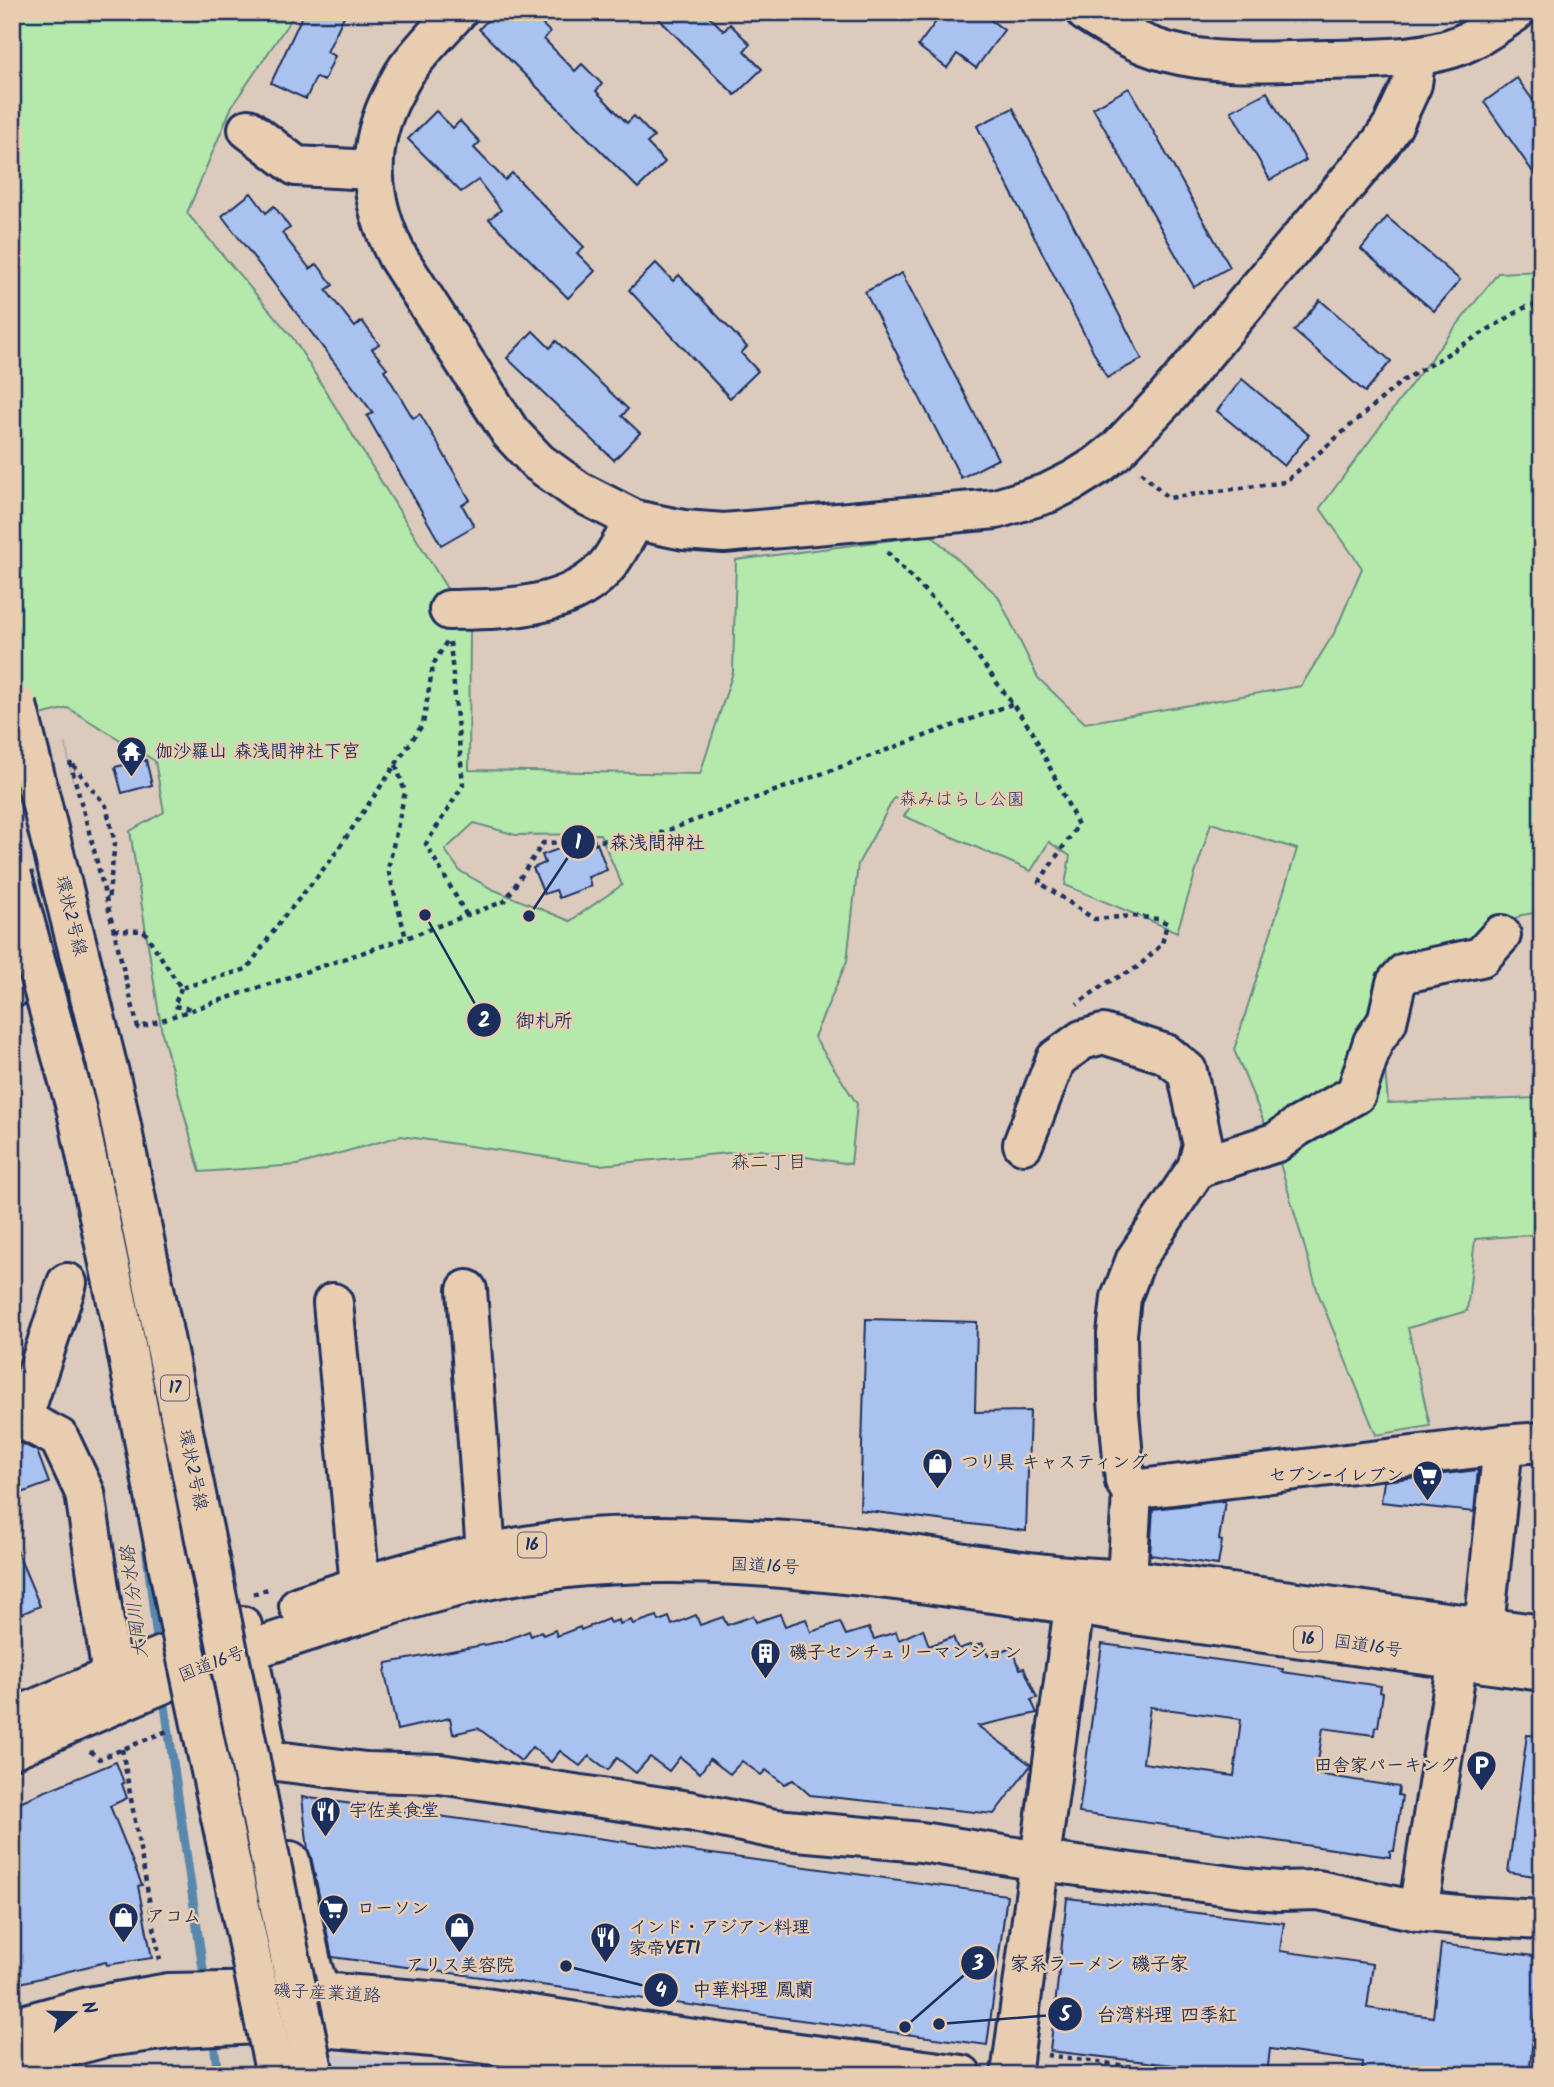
<svg xmlns="http://www.w3.org/2000/svg" width="1554" height="2087" font-family="Kalam,'Klee One',sans-serif">
	<style>
		.built { fill: #cdc8cc }
		.green { fill: #b4e9ab; stroke: #688c84; stroke-width: 2; fill-rule: evenodd }
		.lines { fill: none; stroke-linecap: round; stroke-linejoin: round }
		.stream { stroke: #5888ad; stroke-width: 9 }
		.building { fill: #aac2f0; stroke: #1b2f5e; stroke-width: 2; fill-rule: evenodd }
		.minor-tunnel { stroke: #b5acaa; stroke-width: 38; stroke-dasharray: 38 19; stroke-linecap: butt }
		.minor-casing { stroke: #1b2f5e; stroke-width: 44 }
		.highway-casing { stroke: #1b2f5e; stroke-width: 44 }
		.path { stroke: #1b2f5e; stroke-width: 4.5; stroke-dasharray: 5 5; stroke-linecap: butt }
		.minor { stroke: #e9cdb0; stroke-width: 38 }
		.highway { stroke: #e9cdb0; stroke-width: 38 }
		.major-bridge-casing { stroke: #1b2f5e; stroke-width: 44; stroke-linecap: butt }
		.major-bridge { stroke: #e9cdb0; stroke-width: 38 }
		.labels { text-anchor: middle; dominant-baseline: central; stroke-width: 5; stroke-linejoin: round; paint-order: stroke }
		.shield { fill: #e9cdb0; stroke: #595e77; stroke-width: 2 }
		.shield-label { font-size: 16px; font-weight: bold; fill: #1b2f5e }
		.poi-label { font-size: 18px; font-weight: bold; fill: #1b2f5e; stroke: #e9cdb0; text-anchor: start }
		.park-label { font-size: 18px; fill: #2a4266; stroke: #e9cdb0 }
		.street-label { font-size: 18px; fill: #1b2f5e; stroke: #e9cdb0 }
		.neighbourhood-label { font-size: 19px; fill: #1b2f5e; stroke: #e9cdb0 }
		.water-label { font-size: 19px; font-style: italic; fill: #253e6b; stroke: #e9cdb0 }
		.leader { fill: none; stroke: #1b2f5e; stroke-width: 2.5 }
		.callout-dot { fill: #1b2f5e; stroke: #e9cdb0; stroke-width: 2.5 }
		.mark-label { font-size: 21px; text-anchor: middle; font-weight: bold; fill: #fff }
		.callout-label { font-size: 19px; text-anchor: middle; font-weight: bold; fill: #1b2f5e; stroke: #e9cdb0; stroke-width: 5; stroke-linejoin: round; paint-order: stroke }
	</style>
	<rect width="100%" height="100%" fill="#dccbbd"/>
	<filter id="ink" filterUnits="userSpaceOnUse"><feTurbulence type="fractalNoise" baseFrequency=".0143" numOctaves="2"/><feDisplacementMap in="SourceGraphic" scale="14" xChannelSelector="R" yChannelSelector="G"/><feConvolveMatrix kernelMatrix="1 2 1 2 8 2 1 2 1" color-interpolation-filters="sRGB"/></filter>
	<g filter="url(#ink)">
		<polygon class="built" points="305,2050 493,2075 211,2075"/>
		<path class="green" d="M21 12H296L232 106 187 213 293 338 470 626 469 770 700 774 733 672 736 560 931 535 998 596 1038 678 1085 723 1301 686 1336 630 1362 568 1320 508 1422 370 1498 273 1542 271V912L1521 915 1418 985 1384 1058 1388 1103 1542 1098V1234L1475 1239 1467 1311 1408 1328 1430 1426 1376 1435 1318 1293 1277 1153 1234 1050 1297 849 1211 823 1177 932 1065 885 1070 856 1049 842 1031 871 904 816 915 800 894 798 858 864 847 961 814 1037 857 1104 851 1164 760 1150 600 1165 401 1136 297 1165 200 1172 162 1033 130 831 164 812 155 761 68 708 12 722V16ZM474 823 516 835 600 834 622 885 570 921 492 889 460 871 445 850Z"/>
		<g class="lines">
			<g class="stream">
				<polyline points="146,1546 158,1647"/>
				<polyline points="163,1692 205,1983"/>
				<polyline points="213,2035 218,2075"/>
			</g>
		</g>
		<g class="building">
			<polygon points="304,12 346,12 327,52 335,56 324,81 316,77 306,99 271,83"/>
			<polygon points="496,12 530,12 550,32 544,39 575,71 582,64 602,84 596,91 627,123 634,116 654,137 647,143 665,162 638,188 479,29"/>
			<polygon points="652,12 705,12 724,31 730,24 750,44 744,51 762,69 735,95"/>
			<polygon points="943,12 980,12 1004,30 976,68 957,54 947,68 918,46"/>
			<polygon points="1517,78 1542,113 1542,185 1484,102"/>
			<polygon points="1129,88 1230,267 1194,287 1093,108"/>
			<polygon points="1267,92 1306,160 1270,180 1231,111"/>
			<polygon points="1013,108 1142,359 1107,378 977,126"/>
			<polygon points="436,111 453,128 460,121 480,142 474,148 505,180 512,173 584,247 577,253 595,271 568,298 489,219 501,210 478,180 461,192 408,139"/>
			<polygon points="251,193 266,213 274,206 290,228 282,233 310,269 317,264 333,285 326,290 355,327 362,321 379,344 372,349 387,368 384,370 413,418 420,414 434,437 470,500 462,505 474,526 441,545 367,416 373,413 222,216"/>
			<polygon points="1387,217 1460,280 1434,311 1361,249"/>
			<polygon points="656,263 673,281 679,275 747,347 741,353 758,371 730,398 629,290"/>
			<polygon points="902,273 998,459 961,478 865,292"/>
			<polygon points="1320,300 1391,361 1365,392 1294,331"/>
			<polygon points="533,331 550,348 556,341 628,409 622,416 640,433 614,460 507,358"/>
			<polygon points="1242,379 1309,435 1284,466 1217,411"/>
			<polygon points="146,760 152,785 122,793 115,767"/>
			<polygon points="575,843 578,850 597,843 607,870 588,877 591,886 559,898 556,890 544,894 533,868 545,863 542,855"/>
			<polygon points="866,1319 977,1322 975,1412 1030,1411 1026,1531 860,1510"/>
			<polygon points="21,1443 37,1451 49,1483 19,1494 12,1476 12,1444"/>
			<polygon points="1478,1470 1474,1512 1381,1502 1384,1481"/>
			<polygon points="1225,1501 1219,1540 1222,1541 1218,1565 1150,1555 1153,1509"/>
			<polygon points="12,1540 40,1606 12,1618"/>
			<polygon points="780,1614 785,1626 806,1619 811,1632 840,1622 846,1635 869,1628 874,1639 896,1632 899,1640 923,1629 929,1646 953,1637 958,1649 970,1645 972,1648 982,1643 988,1656 1012,1647 1020,1669 1024,1668 1037,1698 1031,1700 1037,1713 978,1726 1031,1765 994,1814 810,1795 793,1780 784,1784 766,1770 761,1775 742,1761 730,1774 710,1759 700,1773 680,1757 669,1771 650,1757 636,1773 617,1758 608,1770 589,1756 580,1766 560,1751 551,1762 532,1747 521,1761 478,1728 453,1734 450,1718 397,1730 385,1673 387,1663 504,1641 529,1631 531,1636 541,1631 543,1635 555,1630 557,1636 580,1627 581,1630 608,1619 610,1623 619,1620 620,1624 631,1620 633,1624 657,1616 659,1621 669,1617 672,1625 696,1615 700,1625 723,1617 727,1625 753,1616 756,1622"/>
			<path d="M1102 1644 1283 1669 1282 1672 1381 1686 1380 1692 1383 1693 1378 1727H1375L1374 1735 1323 1728 1316 1774 1399 1787 1398 1795 1402 1796 1394 1851H1390V1857L1079 1813ZM1150 1707 1241 1719 1234 1776 1143 1763Z"/>
			<polygon points="1527,1735 1542,1736 1542,1877 1508,1872"/>
			<polygon points="116,1762 124,1783 122,1784 127,1798 110,1806 142,1885 138,1886 152,1958 107,1965 106,1962 12,1985 12,1805"/>
			<polygon points="302,1797 1007,1895 987,2045 332,1957 311,1857 308,1850"/>
			<polygon points="1067,1898 1284,1923 1280,1951 1373,1964 1367,2008 1433,2017 1441,1944 1542,1957 1529,2075 1362,2075 1363,2062 1270,2049 1267,2075 1261,2075 1050,2051"/>
		</g>
		<g class="lines">
			<polyline class="minor-tunnel" points="12,773 70,762"/>
			<defs>
				<g id="minor">
					<path d="M457 12C440 30 422 49 407 69 402 76 398 84 394 92 364 148 369 201 397 256L510 432 538 462 578 491 635 520 684 530 724 533 996 509 1048 493 1074 480 1098 465 1117 450 1169 395 1380 144 1393 125 1412 84 1416 56"/>
					<path d="M1086 12C1112 29 1137 44 1167 52 1219 66 1275 61 1328 60 1366 59 1407 60 1445 50 1472 43 1493 27 1515 12"/>
					<polyline points="248,129 296,166 373,170"/>
					<path d="M449 610C502 609 574 610 610 562 619 549 627 534 635 520"/>
					<polyline points="12,952 21,980 12,988"/>
					<polyline points="1023,1144 1056,1059 1082,1040 1103,1034 1166,1054 1187,1071 1203,1145 1197,1168 1136,1259 1121,1298 1117,1334 1118,1401 1125,1481 1132,1493 1127,1579"/>
					<polyline points="1197,1168 1277,1142 1297,1127 1356,1094 1373,1042 1387,1022 1396,983 1405,973 1481,957 1501,935"/>
					<polyline points="467,1290 486,1553"/>
					<polyline points="333,1303 360,1586"/>
					<polyline points="22,1419 59,1438 85,1493 112,1676"/>
					<polyline points="12,1423 22,1419 67,1283"/>
					<polyline points="1132,1493 1148,1488 1503,1445 1542,1442"/>
					<polyline points="242,1626 248,1651 264,1737"/>
					<polyline points="1484,1627 1503,1445"/>
					<polyline points="268,1760 366,1772 440,1774 689,1811 775,1829 921,1842 1040,1861 1247,1888 1279,1891 1318,1890 1418,1911 1468,1916 1542,1920"/>
					<polyline points="290,1861 312,1967 320,1992"/>
					<polyline points="1418,1911 1458,1659"/>
					<polyline points="12,2028 88,2007 169,1993 277,1991 320,1992 453,2003 642,2032 962,2075"/>
					<polyline points="12,2061 106,2037 178,2028 279,2023 432,2037 724,2075"/>
					<polyline points="1011,2075 1078,1577"/>
				</g>
				<g id="highway">
					<path d="M299 1606C381 1579 465 1554 551 1542 610 1534 671 1535 731 1538 763 1540 795 1541 827 1544 927 1554 1027 1578 1127 1579L1542 1635"/>
					<polyline points="12,1719 112,1676 170,1653"/>
					<path d="M12 1749C90 1715 168 1679 248 1651 276 1641 304 1633 331 1624 404 1600 480 1577 557 1569 680 1555 805 1568 927 1584 997 1594 1066 1602 1134 1615L1542 1671"/>
				</g>
			</defs>
			<use href="#minor" class="minor-casing"/>
			<use href="#highway" class="highway-casing"/>
			<g class="path">
				<polyline points="1141,472 1168,498 1285,482 1401,382 1524,308 1542,303"/>
				<polyline points="887,552 947,614 1032,731 1078,825 1039,882 1094,919 1133,916 1158,919 1167,923 1162,944 1138,967 1105,984 1077,1004"/>
				<polyline points="450,642 463,785 426,844 467,916"/>
				<polyline points="70,762 93,846 138,1028 406,938 505,901 543,843 644,839 1012,704"/>
				<polyline points="73,765 106,806 115,843 108,901"/>
				<polyline points="396,765 405,792 388,869 406,938"/>
				<polyline points="114,930 144,931 181,988 247,969 280,922 330,861 423,724 433,665 447,641"/>
				<polyline points="181,988 174,1006 192,1009"/>
				<polyline points="253,1594 271,1588"/>
				<polyline points="122,1749 160,1960"/>
				<polyline points="90,1751 99,1759 167,1731"/>
				<polyline points="1047,2055 1192,2075"/>
			</g>
			<use href="#minor" class="minor"/>
			<use href="#highway" class="highway"/>
			<defs>
				<g id="major-bridge">
					<polyline points="17,705 116,1101 314,2075"/>
					<polyline points="12,876 77,1111 123,1330 179,1621 276,2075"/>
				</g>
			</defs>
			<use href="#major-bridge" class="major-bridge-casing"/>
			<use href="#major-bridge" class="major-bridge"/>
		</g>
	</g>
	<defs>
		<symbol id="temple-pin" viewBox="-11 -11 22 30"><path d="M0 17L-7.5 6A9.5 9.5 0 1 1 7.5 6Z" fill="#1b2f5e" stroke="#e9cdb0"/><path d="M0-6L5-2H3V0L6.5 2.5H4V6H1.5V3h-3V6H-4V2.5H-6.5L-3 0V-2H-5Z" fill="#fff"/></symbol>
		<symbol id="shop-pin" viewBox="-11 -11 22 30"><path d="M0 17L-7.5 6A9.5 9.5 0 1 1 7.5 6Z" fill="#1b2f5e" stroke="#e9cdb0"/><path d="M-5-2.5h2.3a2.7 3.5 0 0 1 5.4 0H5L5.5 6h-11ZM-1.5-2.5h3a1.5 2.3 0 0 0-3 0Z" fill="#fff"/></symbol>
		<symbol id="supermarket-pin" viewBox="-11 -11 22 30"><path d="M0 17L-7.5 6A9.5 9.5 0 1 1 7.5 6Z" fill="#1b2f5e" stroke="#e9cdb0"/><path d="M-6-5.5h2.5l.6 2H6L4.5 2H-2.5L-4.4-4H-6ZM-1.5 3.2a1.3 1.3 0 1 0 .1 0ZM3 3.2a1.3 1.3 0 1 0 .1 0Z" fill="#fff"/></symbol>
		<symbol id="building-pin" viewBox="-11 -11 22 30"><path d="M0 17L-7.5 6A9.5 9.5 0 1 1 7.5 6Z" fill="#1b2f5e" stroke="#e9cdb0"/><path d="M-4-6H4V6H1V3H-1V6H-4ZM-2.5-4.3h1.7v1.8h-1.7ZM.8-4.3h1.7v1.8H.8ZM-2.5-1h1.7V.8h-1.7ZM.8-1h1.7V.8H.8Z" fill="#fff"/></symbol>
		<symbol id="parking-pin" viewBox="-11 -11 22 30"><path d="M0 17L-7.5 6A9.5 9.5 0 1 1 7.5 6Z" fill="#1b2f5e" stroke="#e9cdb0"/><path d="M-3.5-5.5H1a3.5 3.5 0 0 1 0 7H-1V5.5H-3.5ZM-1-3.4V-.6H.8a1.4 1.4 0 0 0 0-2.8Z" fill="#fff"/></symbol>
		<symbol id="restaurant-pin" viewBox="-11 -11 22 30"><path d="M0 17L-7.5 6A9.5 9.5 0 1 1 7.5 6Z" fill="#1b2f5e" stroke="#e9cdb0"/><path d="M-5-6h1v4h1v-4h1v4h1v-4h1v5L-1.5 .5V6h-2V.5L-5-1ZM5-6V6H3V1.5H1.5Q1.5-4 5-6Z" fill="#fff"/></symbol>
	</defs>
	<g fill-rule="evenodd">
		<use href="#temple-pin" x="114" y="734" width="35" height="47"/>
		<use href="#shop-pin" x="920" y="1446" width="35" height="47"/>
		<use href="#supermarket-pin" x="1410" y="1458" width="35" height="47"/>
		<use href="#building-pin" x="748" y="1636" width="35" height="47"/>
		<use href="#parking-pin" x="1464" y="1748" width="35" height="47"/>
		<use href="#restaurant-pin" x="308" y="1794" width="35" height="47"/>
		<use href="#supermarket-pin" x="316" y="1892" width="35" height="47"/>
		<use href="#shop-pin" x="106" y="1900" width="35" height="47"/>
		<use href="#shop-pin" x="442" y="1910" width="35" height="47"/>
		<use href="#restaurant-pin" x="588" y="1920" width="35" height="47"/>
	</g>
	<g class="labels">
		<g class="shield">
			<rect x="161" y="1375.5" width="28" height="25" rx="5"/>
			<rect x="518" y="1532.5" width="28" height="25" rx="5"/>
			<rect x="1294" y="1626.5" width="28" height="25" rx="5"/>
		</g>
		<g class="shield-label">
			<text x="175" y="1388">17</text>
			<text x="532" y="1545">16</text>
			<text x="1308" y="1639">16</text>
		</g>
		<g class="poi-label">
			<text x="155" y="752">伽沙羅山 森浅間神社下宮</text>
			<text x="961" y="1463">つり具 キャスティング</text>
			<text x="1404" y="1476" text-anchor="end">セブン-イレブン</text>
			<text x="789" y="1653">磯子センチュリーマンション</text>
			<text x="1458" y="1766" text-anchor="end">田舎家パーキング</text>
			<text x="349" y="1811">宇佐美食堂</text>
			<text x="357" y="1909">ローソン</text>
			<text x="147" y="1917">アコム</text>
			<text x="629" y="1928">インド・アジアン料理<tspan x="629" dy="21">家帝YETI</tspan></text>
			<text x="460" y="1966" text-anchor="middle">アリス美容院</text>
		</g>
		<g class="park-label">
			<text x="962" y="800">森みはらし公園</text>
		</g>
		<g class="street-label">
			<text transform="translate(70 916) rotate(76)">環状2号線</text>
			<text transform="translate(192 1470) rotate(78)">環状2号線</text>
			<text transform="translate(765 1567) rotate(3)">国道16号</text>
			<text transform="translate(1368 1647) rotate(8)">国道16号</text>
			<text transform="translate(212 1665) rotate(-21)">国道16号</text>
			<text transform="translate(327 1994) rotate(3)">磯子産業道路</text>
		</g>
		<g class="neighbourhood-label">
			<text x="769" y="1163">森二丁目</text>
		</g>
		<g class="water-label">
			<text transform="translate(135 1602) rotate(-97)">大岡川分水路</text>
		</g>
	</g>
	<path class="leader" d="M529 916L578 842M425 915L484 1020M905 2027L978 1963M566 1966L661 1990M939 2024L1065 2014"/>
	<g class="callout-dot">
		<circle cx="529" cy="916" r="7"/>
		<circle cx="425" cy="915" r="7"/>
		<circle cx="905" cy="2027" r="7"/>
		<circle cx="566" cy="1966" r="7"/>
		<circle cx="939" cy="2024" r="7"/>
		<circle cx="578" cy="842" r="18"/>
		<circle cx="484" cy="1020" r="18"/>
		<circle cx="978" cy="1963" r="18"/>
		<circle cx="661" cy="1990" r="18"/>
		<circle cx="1065" cy="2014" r="18"/>
	</g>
	<g class="mark-label">
		<text x="578" y="849">1</text>
		<text x="484" y="1027">2</text>
		<text x="978" y="1970">3</text>
		<text x="661" y="1997">4</text>
		<text x="1065" y="2021">5</text>
	</g>
	<g class="callout-label">
		<text x="657" y="849">森浅間神社</text>
		<text x="544" y="1027">御札所</text>
		<text x="1099" y="1970">家系ラーメン 磯子家</text>
		<text x="753" y="1996">中華料理 鳳蘭</text>
		<text x="1167" y="2021">台湾料理 四季紅</text>
	</g>
	<rect width="1554" height="2087" fill="none" stroke="#e9cdb0" stroke-width="42"/>
	<rect x="21" y="21" width="1512" height="2045" fill="none" stroke="#1b2f5e" stroke-width="2.5" filter="url(#ink)"/>
	<g transform="translate(74 2013) rotate(70)" stroke="#e9cdb0" stroke-width="5" paint-order="stroke">
	<path d="M0-5L12 26L0 18L-12 26Z" fill="#1b2f5e"/>
	<text y="-10" font-size="19" font-weight="bold" text-anchor="middle" fill="#1b2f5e">N</text>
	</g>
</svg>
